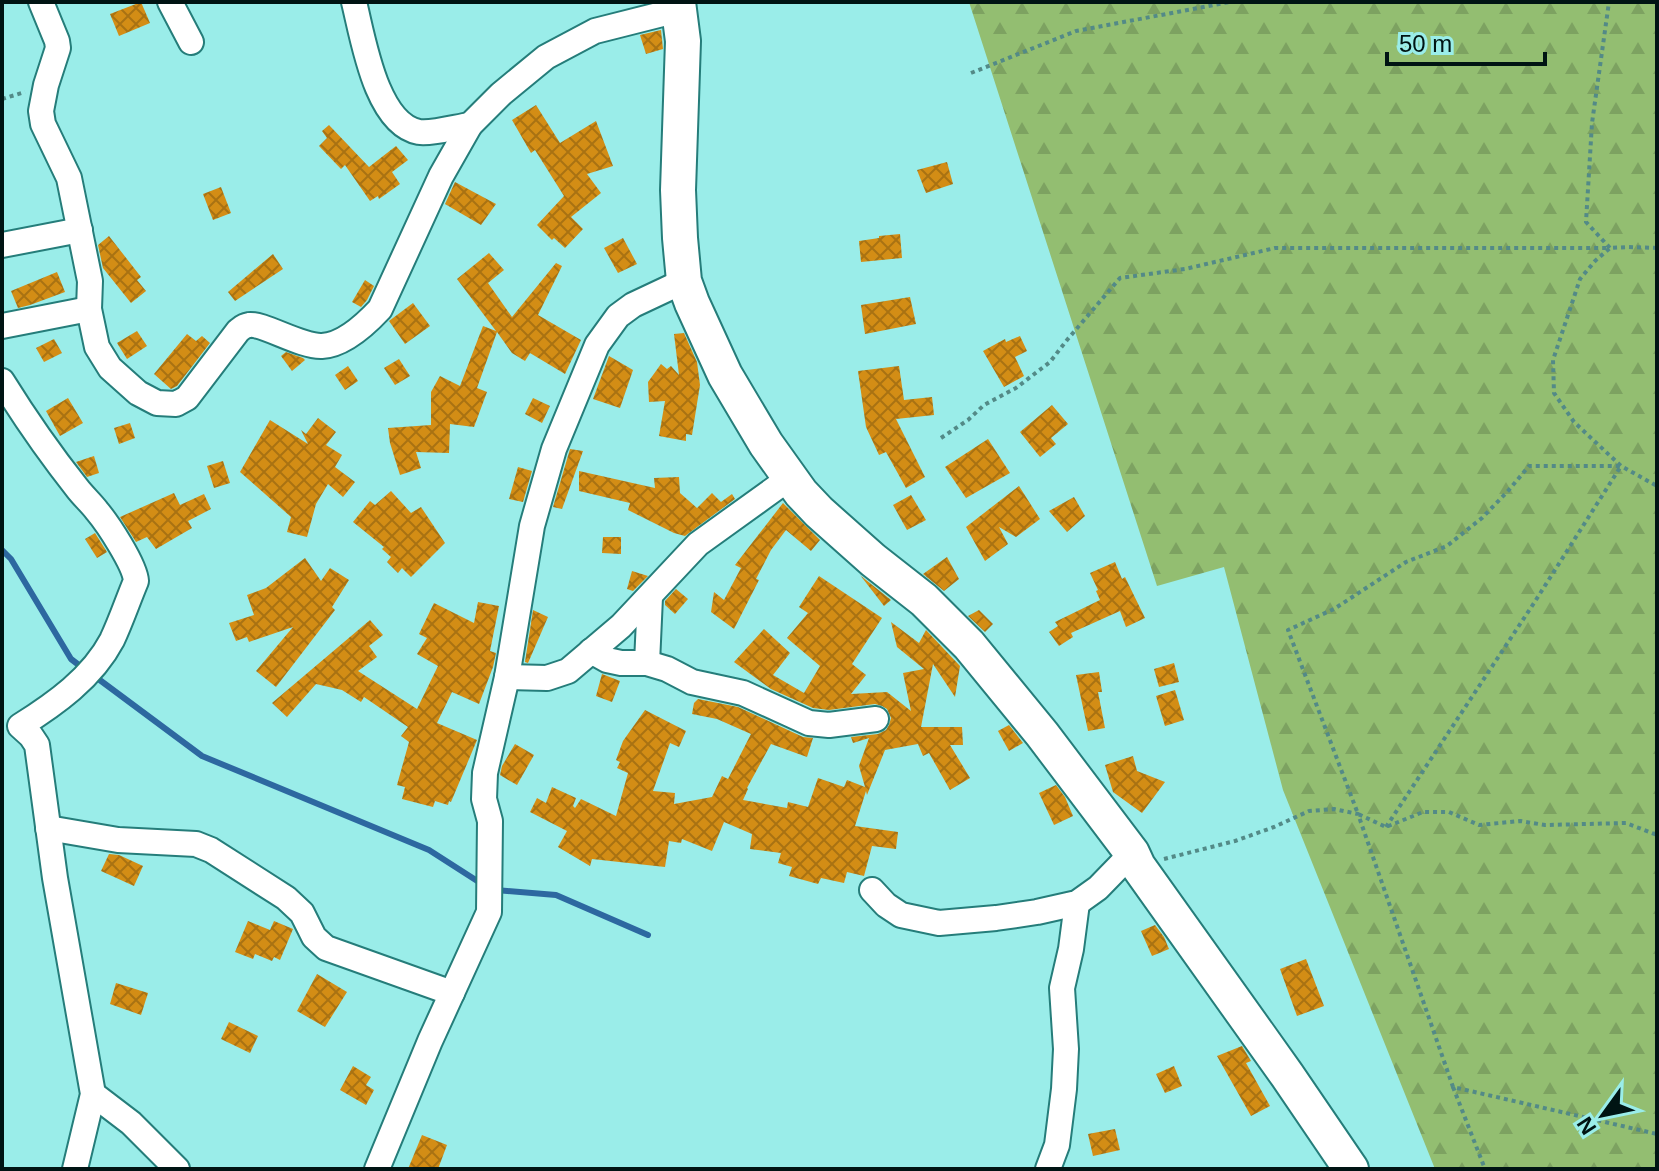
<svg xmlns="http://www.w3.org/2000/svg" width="1659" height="1171" font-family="Arial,sans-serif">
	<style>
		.forest { fill: url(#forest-firs) }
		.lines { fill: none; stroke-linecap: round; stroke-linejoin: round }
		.stream { stroke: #2d68a0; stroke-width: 6 }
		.building { fill: url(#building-cross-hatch) }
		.street-casing { stroke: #257d7a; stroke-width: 28 }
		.secondary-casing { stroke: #257d7a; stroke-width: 38 }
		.path { stroke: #538a87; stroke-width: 4; stroke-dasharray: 4 4; stroke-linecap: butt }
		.street { stroke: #fff; stroke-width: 24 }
		.secondary { stroke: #fff; stroke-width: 34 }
	</style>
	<defs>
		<pattern id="forest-firs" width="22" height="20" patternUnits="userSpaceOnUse" patternTransform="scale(2)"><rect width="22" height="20" fill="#93be71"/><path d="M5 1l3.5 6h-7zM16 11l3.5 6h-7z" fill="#7da261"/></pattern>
		<pattern id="building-cross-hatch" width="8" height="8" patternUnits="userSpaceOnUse" patternTransform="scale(2)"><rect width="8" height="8" fill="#d38d15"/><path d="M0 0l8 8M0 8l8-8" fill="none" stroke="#a97212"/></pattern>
	</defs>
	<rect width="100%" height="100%" fill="#9aede9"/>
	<polygon class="forest" points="969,2 1657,2 1657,1169 1435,1169 1283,790 1224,567 1157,586"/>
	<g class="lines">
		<g class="stream">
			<polyline points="2,550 11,559 71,659 84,669"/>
			<polyline points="93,675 202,756 429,850 482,884"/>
			<polyline points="496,890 556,895 648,935"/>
		</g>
	</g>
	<g class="building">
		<polygon points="141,2 150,23 119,36 110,14"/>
		<polygon points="661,30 663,49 646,54 640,35"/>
		<polygon points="536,105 560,143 596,121 613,166 587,174 601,193 571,217 583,229 565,248 554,238 552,240 537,225 564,196 535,150 531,153 512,120"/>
		<polygon points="329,125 369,167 396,146 408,160 392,172 400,184 379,199 378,196 370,201 345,165 341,169 319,146 327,138 322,131"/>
		<polygon points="947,162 953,184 926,193 917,170"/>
		<polygon points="455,182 496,204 481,225 445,204"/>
		<polygon points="221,187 231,213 213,220 203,194"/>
		<polygon points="900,234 902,258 861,262 859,241 879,238 879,236"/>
		<polygon points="109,236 141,277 137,280 146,291 131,303 103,268 98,245"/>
		<polygon points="623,238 637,264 618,273 604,248"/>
		<polygon points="489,253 504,270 488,283 512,317 556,263 562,266 538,315 581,340 565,374 530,353 525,361 512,353 497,332 477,388 487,392 474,427 450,424 449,453 416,452 421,468 400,475 390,443 388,428 431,425 431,392 440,376 460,386 483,326 496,331 457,279"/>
		<polygon points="273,254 283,269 235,301 228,292"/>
		<polygon points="57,272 65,292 30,305 18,308 11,291"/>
		<polygon points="365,280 374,286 367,300 361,307 352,302"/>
		<polygon points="910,297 916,324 865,334 861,305"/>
		<polygon points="413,303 430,326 405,344 389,321"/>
		<polygon points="137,331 147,346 127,359 117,343"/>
		<polygon points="684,333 697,362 700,385 692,435 686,434 686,441 659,436 665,401 649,402 648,382 661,364 667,369 671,366 679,375 674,334"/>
		<polygon points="187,334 196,341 202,336 210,343 177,386 171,389 154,374"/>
		<polygon points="1020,336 1027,351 1015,357 1024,376 1004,387 983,351 1005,339 1006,342"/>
		<polygon points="54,339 62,353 44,362 36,348"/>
		<polygon points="286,352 303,358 305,360 292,371 281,356"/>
		<polygon points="609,356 633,370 620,408 593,399"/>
		<polygon points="399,359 410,376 395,385 384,368"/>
		<polygon points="348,366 358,381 345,390 335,375"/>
		<polygon points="899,366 904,400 932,397 934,415 896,419 925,477 906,488 886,452 879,455 866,427 858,371"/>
		<polygon points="68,398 83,423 60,436 46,411"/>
		<polygon points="533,398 550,406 542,423 525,414"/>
		<polygon points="1052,405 1068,424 1051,438 1056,444 1040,457 1020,432"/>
		<polygon points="318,418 336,432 326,445 342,455 335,467 355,482 343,497 328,484 316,504 307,537 287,532 291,517 240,472 270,420 308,444 301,430 306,434"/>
		<polygon points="130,423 135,438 119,444 114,428"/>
		<polygon points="988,439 1010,473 966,498 945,467"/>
		<polygon points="570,449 583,451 562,509 553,507"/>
		<polygon points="94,456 99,473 87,477 76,462"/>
		<polygon points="223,461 230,483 214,488 207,466"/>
		<polygon points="518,467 532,471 523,502 509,499"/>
		<polygon points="579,471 655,488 654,478 679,477 680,493 697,508 712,493 721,502 732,494 735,499 685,536 674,533 628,510 630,503 579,491"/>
		<polygon points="1019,486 1040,519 1016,537 999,527 1008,544 985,561 966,527"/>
		<polygon points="391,491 411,513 421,507 445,543 411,577 402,568 398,573 387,562 391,557 382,549 384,547 353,522 370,501 375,505"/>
		<polygon points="174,493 180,505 204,494 211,509 188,521 192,528 156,549 147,537 136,542 120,517"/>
		<polygon points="911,495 926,520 907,530 893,505"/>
		<polygon points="1074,497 1085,516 1067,532 1049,511"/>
		<polygon points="783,503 820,540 811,551 786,530 771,550 756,579 759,580 734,629 711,612 714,592 724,600 741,568 735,565"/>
		<polygon points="95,533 107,552 97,558 85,539"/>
		<polygon points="603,537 621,537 621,554 602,553"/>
		<polygon points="947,557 959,579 944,591 923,574"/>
		<polygon points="305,558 321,581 330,568 349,580 332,607 335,610 276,687 256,671 293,627 249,642 247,637 236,641 229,623 254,615 247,595 266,588"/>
		<polygon points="1115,562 1122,579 1125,577 1145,618 1126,627 1120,611 1071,633 1073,637 1059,646 1049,632 1058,626 1055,622 1100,600 1096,591 1098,590 1090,573"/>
		<polygon points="632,571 648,576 633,591 627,589"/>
		<polygon points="860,575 861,576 891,600 884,606"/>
		<polygon points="819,576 882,618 852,664 866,675 851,694 887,692 911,711 903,673 924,669 897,647 891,622 919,643 926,630 960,666 955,697 933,664 921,727 962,727 963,745 950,745 970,778 950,790 929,753 923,756 918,744 885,750 867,795 866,791 855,826 898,832 896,849 872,846 864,876 847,872 844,883 821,878 818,884 789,876 792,867 778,863 781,853 750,849 752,834 724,822 712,851 682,839 681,843 669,841 665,867 592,859 590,866 558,847 567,831 530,812 537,798 546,803 552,787 576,798 573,806 575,808 581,799 616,816 628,773 617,768 620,762 616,760 623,741 645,710 686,731 679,747 670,743 653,791 675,793 674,804 712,797 722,776 728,779 751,734 717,719 692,714 694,703 698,699 738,707 803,737 813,738 807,757 771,744 747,788 748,789 743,800 787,808 788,802 808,807 818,778 844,787 847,780 865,787 859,766 869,738 853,743 851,737 878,734 886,730 889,725 891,718 887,709 882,706 875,704 829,710 813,708 771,689 734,662 764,629 790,653 773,675 804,693 820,666 787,638 808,613 799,607"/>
		<polygon points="676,589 688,599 675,614 665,605 665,601"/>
		<polygon points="478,602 499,606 490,651 496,653 493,667 479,704 452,692 437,723 477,740 451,802 449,801 448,805 435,801 433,807 402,799 405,787 397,785 409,742 401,736 408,727 364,697 361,702 342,690 316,684 287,717 272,703 370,620 383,635 369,646 377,657 358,671 417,709 438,666 417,654 427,638 419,634 434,603 474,623"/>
		<polygon points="533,610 548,617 528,663 525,662"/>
		<polygon points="979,610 993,624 985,632 968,616"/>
		<polygon points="1174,663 1179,682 1159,687 1154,669"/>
		<polygon points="1099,672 1102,692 1098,692 1105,728 1088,731 1076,675"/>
		<polygon points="602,674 620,681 612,702 596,696"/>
		<polygon points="1175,690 1184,720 1165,726 1156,696"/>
		<polygon points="1009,725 1023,743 1009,751 998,731"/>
		<polygon points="515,744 534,755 517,785 500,775 502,766"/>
		<polygon points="1133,756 1137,771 1165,782 1142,813 1113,792 1105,765"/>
		<polygon points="1056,785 1065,797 1073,816 1054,825 1039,793"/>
		<polygon points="109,854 119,855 143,866 134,886 101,871"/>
		<polygon points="248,921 270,930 274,921 293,929 280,960 274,957 272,961 255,954 253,959 235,952"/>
		<polygon points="1155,925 1164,937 1169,949 1152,956 1141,931"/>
		<polygon points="1306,959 1324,1006 1297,1016 1280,969"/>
		<polygon points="317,974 347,992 325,1027 297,1011"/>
		<polygon points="116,983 148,993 141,1015 110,1004"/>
		<polygon points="229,1022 258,1036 250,1053 221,1039"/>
		<polygon points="1242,1046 1251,1061 1246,1063 1270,1106 1251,1116 1217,1056"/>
		<polygon points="353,1066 371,1077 366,1085 374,1090 366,1105 340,1090"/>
		<polygon points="1174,1066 1182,1086 1165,1093 1156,1074"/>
		<polygon points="1115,1129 1120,1150 1093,1156 1088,1134"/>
		<polygon points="422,1135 447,1145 438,1169 408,1169"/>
	</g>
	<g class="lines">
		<defs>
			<g id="street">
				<path d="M41 2 57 41 58 48 46 85 41 111 43 124 69 178 90 281 89 309 97 347 110 368 138 393 157 403 176 404 187 398 238 331C242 328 243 326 249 325 263 323 301 347 322 346 344 345 366 324 380 309L441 176 470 125 501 94 546 57 595 31 678 10"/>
				<polyline points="170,2 191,42"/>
				<path d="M354 2C363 38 376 124 419 132 432 134 456 127 470 125"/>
				<polyline points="2,245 80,230"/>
				<polyline points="2,326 89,309"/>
				<path d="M2 381C25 418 50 454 77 488 83 496 91 503 97 511 108 524 135 565 136 581 128 600 121 621 112 640 92 678 55 704 20 726L31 736 37 745 55 878 93 1094 75 1169"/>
				<polyline points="591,651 607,660 621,663 647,663 667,669 692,682 743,693 809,723 829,725 876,719"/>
				<polyline points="647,663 650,597"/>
				<polyline points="507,677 547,678 568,671 621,626 698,544 791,477"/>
				<polyline points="48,828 118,840 196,844 211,850 286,898 302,913 314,937 326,948 452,993"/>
				<polyline points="872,890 886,905 901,915 939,923 996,918 1037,912 1077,903 1098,888 1132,853"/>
				<polyline points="93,1094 131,1123 177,1169"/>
				<polyline points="377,1169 430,1041 489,912 490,821 484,799 485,773 507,677 532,526 554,449 597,345 618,316 633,305 684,281"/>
				<polyline points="1048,1169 1057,1145 1064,1089 1066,1049 1062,988 1071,949 1077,903"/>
			</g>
			<polyline id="secondary" points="678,2 683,41 678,190 680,238 684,281 692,303 725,375 766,444 801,493 819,512 873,560 924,600 969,645 1042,734 1132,853 1138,866 1287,1075 1351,1169"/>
		</defs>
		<use href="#street" class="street-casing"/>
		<use href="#secondary" class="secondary-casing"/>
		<g class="path">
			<polyline points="971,73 1076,31 1230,2"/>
			<polyline points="2,99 25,92"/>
			<polyline points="1657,248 1628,247 1610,248 1595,261 1580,279 1553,360 1554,393 1574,422 1621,466 1657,486"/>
			<polyline points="941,438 968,420 984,405 1016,388 1050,362 1067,340 1120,278 1185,269 1275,248 1610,248 1586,222 1592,123 1609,2"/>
			<polyline points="1386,827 1534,603 1621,466 1529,466 1508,491 1482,518 1447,546 1406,562 1334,609 1288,630 1358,814 1386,827 1423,812 1449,812 1479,825 1520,821 1545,825 1626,823 1657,835"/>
			<polyline points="1164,859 1235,841 1274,827 1309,811 1334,809 1358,814 1453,1087 1657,1134"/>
			<polyline points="1453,1087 1485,1169"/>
		</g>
		<use href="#street" class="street"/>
		<use href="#secondary" class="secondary"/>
	</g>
	<rect width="1659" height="1171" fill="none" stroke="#001413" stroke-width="8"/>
	<g transform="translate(1603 1115) rotate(237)" stroke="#9aede9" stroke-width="6" paint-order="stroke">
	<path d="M0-6L14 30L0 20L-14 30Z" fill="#001413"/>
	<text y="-12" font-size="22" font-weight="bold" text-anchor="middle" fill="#001413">N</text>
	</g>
	<path d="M1387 52v12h158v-12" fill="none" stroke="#001413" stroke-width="4"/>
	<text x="1399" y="52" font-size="24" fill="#001413" stroke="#9aede9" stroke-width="6" paint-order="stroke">50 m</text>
</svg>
